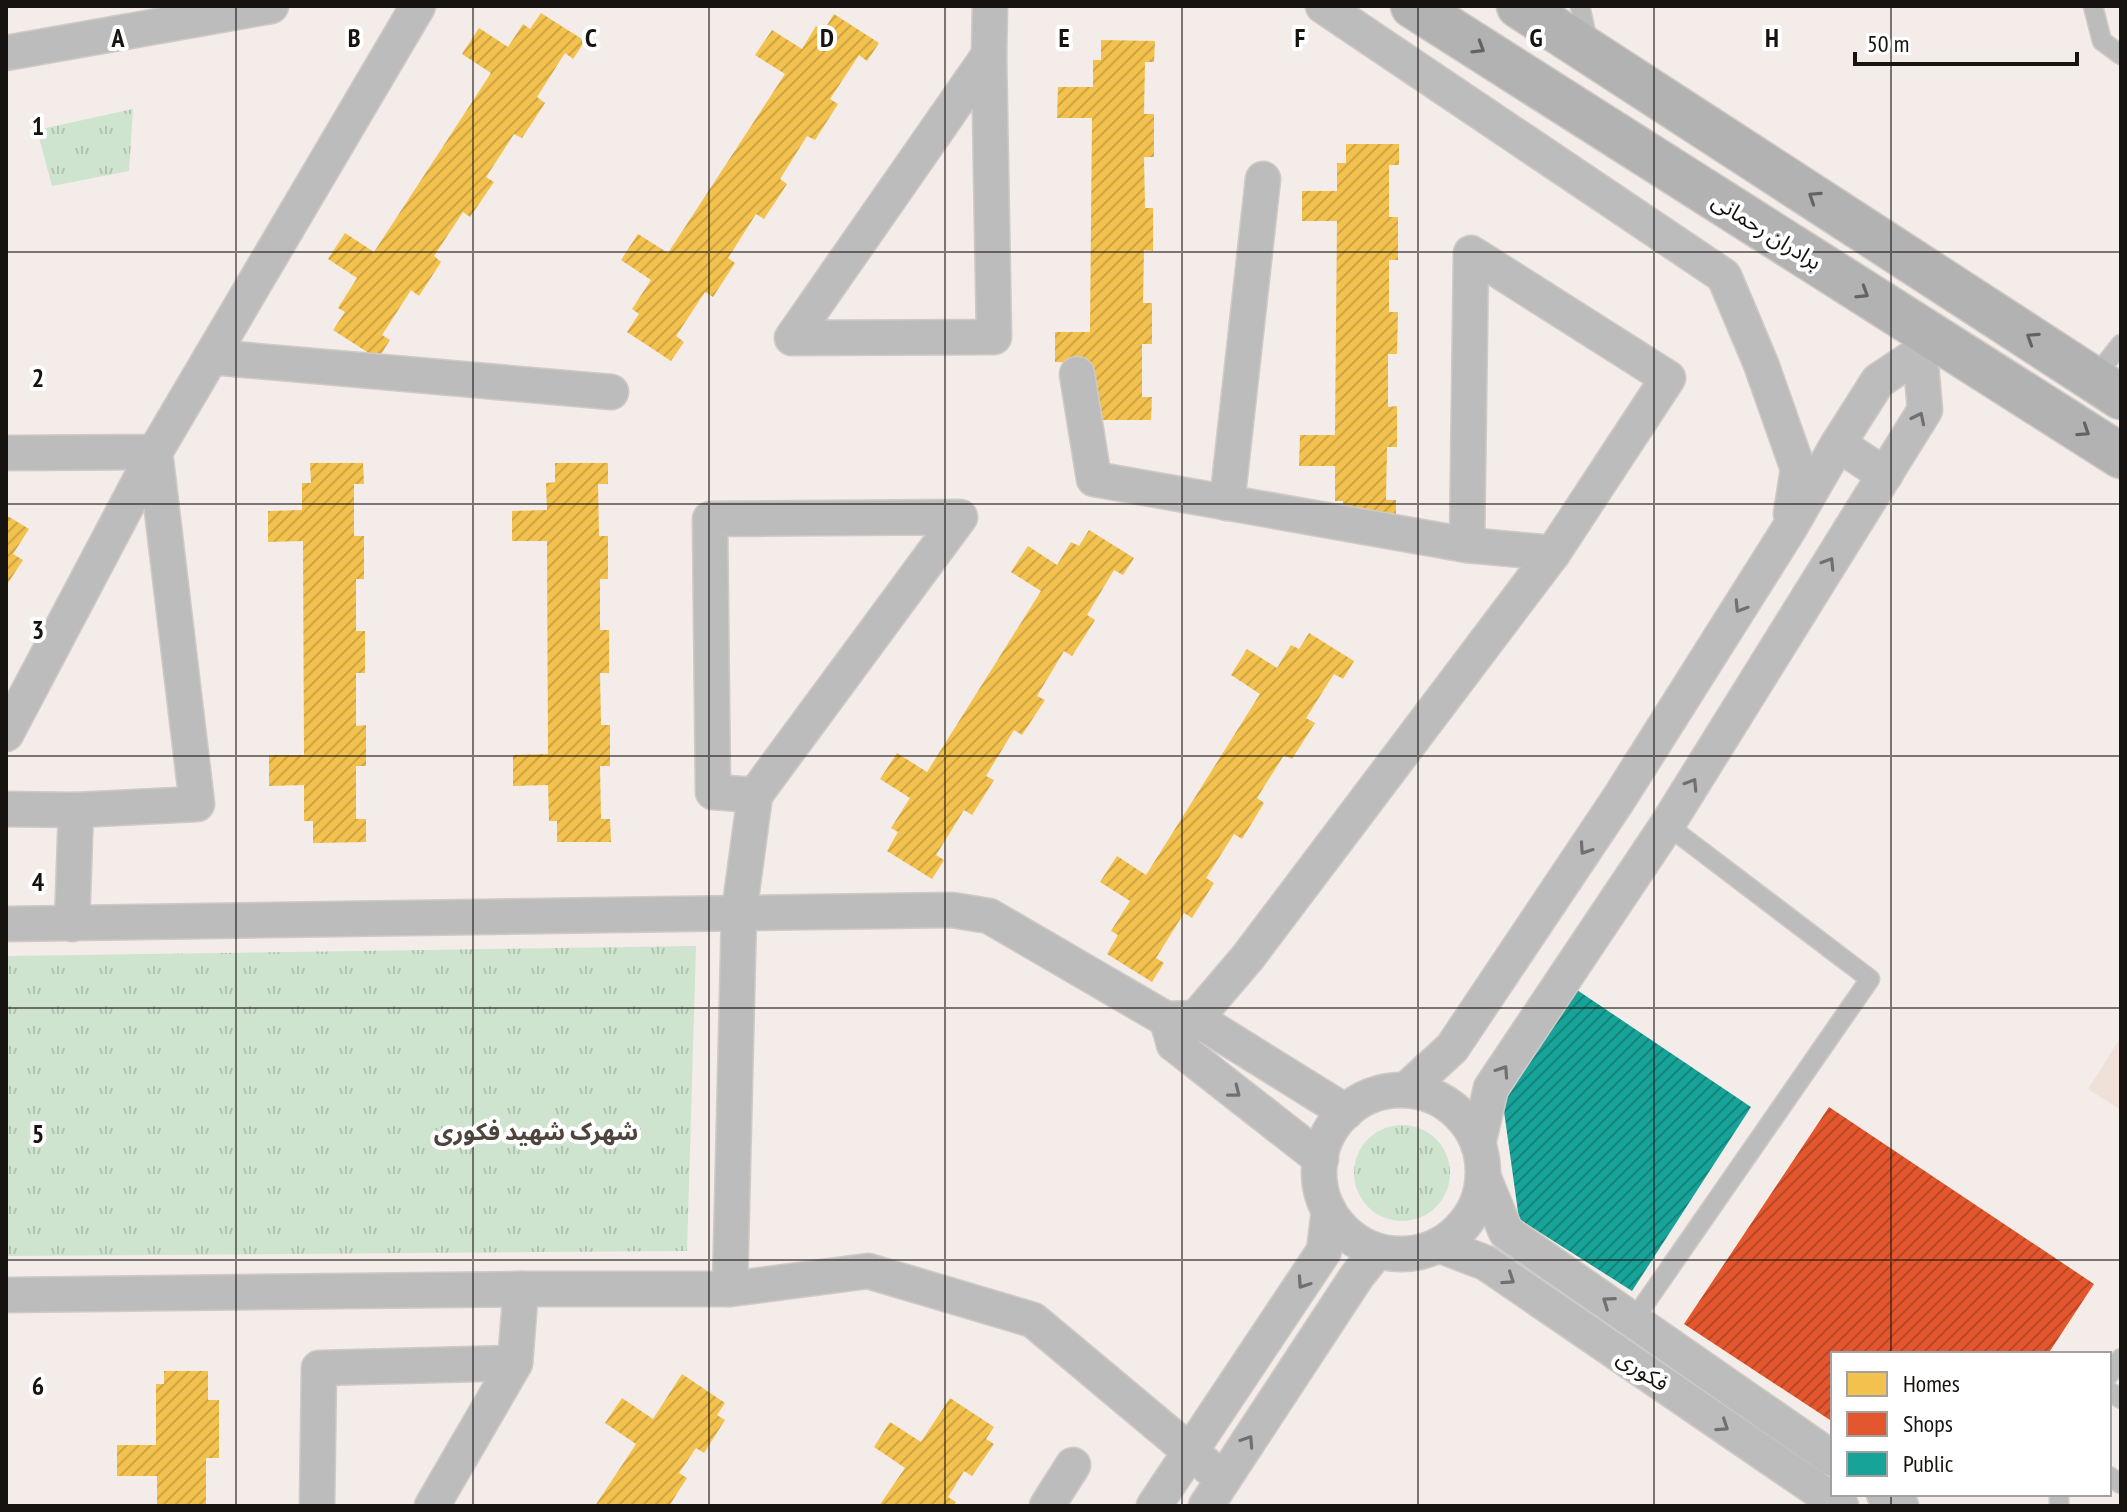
<svg xmlns="http://www.w3.org/2000/svg" width="2127" height="1512" font-family="'PT Sans Narrow','Noto Sans Arabic',sans-serif">
	<style>
		.built { fill: #efe1d8 }
		.grass { fill: url(#grass-tufts) }
		.homes { fill: url(#homes-hatch) }
		.shops { fill: url(#shops-hatch) }
		.public { fill: url(#public-hatch) }
		.lines { fill: none; stroke-linecap: round; stroke-linejoin: round }
		.lane-casing { stroke: #cfcac6; stroke-width: 21 }
		.street-casing { stroke: #cfcac6; stroke-width: 37 }
		.secondary-casing { stroke: #cfcac6; stroke-width: 47 }
		.lane { stroke: #bdbcbd; stroke-width: 18 }
		.street { stroke: #bdbcbd; stroke-width: 34 }
		.secondary { stroke: #b3b2b3; stroke-width: 44 }
		.oneway { stroke: #656262 }
		.oneway2 { stroke: #72706f }
		.grid { fill: none; stroke: #171310; stroke-width: 2; stroke-opacity: 0.55 }
		.labels { text-anchor: middle; dominant-baseline: central; stroke-width: 8; stroke-linejoin: round; paint-order: stroke }
		.street-label { font-size: 22px; fill: #171310; stroke: #fff }
		.neighbourhood-label { font-size: 24px; font-weight: bold; fill: #4d443d; stroke: #fff }
		.grid-label { font-size: 26px; text-anchor: middle; font-weight: bold; fill: #171310; stroke: #fff; stroke-width: 8; stroke-linejoin: round; paint-order: stroke }
	</style>
	<defs>
		<pattern id="grass-tufts" width="24" height="20" patternUnits="userSpaceOnUse" patternTransform="scale(2)"><rect width="24" height="20" fill="#cee4ce"/><path d="M3 7l-1-3M5 7V3M7 7l1-3M15 17l-1-3M17 17v-4M19 17l1-3" fill="none" stroke="#b0c3b0"/></pattern>
		<pattern id="homes-hatch" width="6" height="6" patternUnits="userSpaceOnUse" patternTransform="scale(2)"><rect width="6" height="6" fill="#f2c14e"/><path d="M-1 1l2-2M0 6l6-6M5 7l2-2" fill="none" stroke="#cfa543"/></pattern>
		<pattern id="shops-hatch" width="6" height="6" patternUnits="userSpaceOnUse" patternTransform="scale(2)"><rect width="6" height="6" fill="#e4572e"/><path d="M-1 1l2-2M0 6l6-6M5 7l2-2" fill="none" stroke="#b84726"/></pattern>
		<pattern id="public-hatch" width="6" height="6" patternUnits="userSpaceOnUse" patternTransform="scale(2)"><rect width="6" height="6" fill="#17a398"/><path d="M-1 1l2-2M0 6l6-6M5 7l2-2" fill="none" stroke="#14847b"/></pattern>
	</defs>
	<rect width="100%" height="100%" fill="#f3ece8"/>
	<polygon class="built" points="2121,1037 2121,1110 2088,1089"/>
	<g class="grass">
		<polygon points="133,109 129,171 52,186 37,130"/>
		<polygon points="696,946 687,1251 6,1256 6,956"/>
		<circle cx="1402" cy="1173" r="48"/>
	</g>
	<g class="homes">
		<polygon points="541,13 585,41 573,59 565,53 537,97 545,103 522,138 514,134 486,177 494,182 470,217 463,212 434,256 441,262 419,296 411,290 382,335 390,340 378,359 333,330 345,312 338,308 357,278 328,259 345,233 374,252 491,73 462,54 479,28 508,47 523,24 530,29"/>
		<polygon points="834,14 879,43 867,61 859,55 830,99 838,104 815,140 807,136 780,179 787,184 764,219 756,214 728,258 735,263 713,297 705,292 676,336 684,342 671,361 627,332 639,314 632,309 651,280 621,260 638,234 668,253 785,74 755,55 772,30 802,49 816,26 824,30"/>
		<polygon points="1101,40 1155,41 1154,62 1145,62 1144,114 1154,114 1154,157 1144,157 1145,208 1153,208 1153,251 1144,250 1143,303 1152,303 1152,344 1142,344 1142,397 1152,397 1151,420 1098,420 1099,398 1090,398 1090,363 1055,362 1055,332 1090,332 1092,118 1057,118 1058,87 1093,87 1093,60 1101,60"/>
		<polygon points="1346,144 1399,144 1399,165 1389,165 1389,217 1398,217 1398,260 1389,260 1389,312 1398,312 1397,354 1388,354 1388,407 1397,406 1397,447 1387,447 1386,500 1396,500 1396,523 1343,523 1343,501 1335,501 1335,466 1299,466 1300,435 1335,435 1337,221 1302,221 1302,191 1337,191 1337,163 1346,163"/>
		<polygon points="310,463 363,463 364,484 354,484 354,536 364,536 364,579 356,579 356,631 365,631 365,673 356,673 356,726 366,725 366,766 356,766 356,819 366,819 366,842 313,843 313,821 304,821 304,785 269,786 269,755 304,755 303,541 268,542 268,511 302,510 302,483 311,483"/>
		<polygon points="555,463 608,463 608,484 598,484 599,536 608,536 608,579 600,579 600,630 609,630 609,673 600,673 601,725 610,725 610,766 600,766 601,819 610,819 611,842 557,842 557,821 549,821 548,785 513,786 513,755 548,754 547,541 512,541 512,511 547,510 546,483 555,482"/>
		<polygon points="6,515 29,529 13,554 23,560 6,586"/>
		<polygon points="1089,530 1134,558 1123,575 1114,570 1087,615 1095,620 1072,656 1064,651 1037,696 1045,700 1022,735 1014,730 986,776 994,780 972,815 964,810 936,855 944,860 932,879 887,851 898,832 891,828 910,798 880,779 897,753 927,772 1041,591 1011,572 1028,546 1057,565 1071,542 1079,546"/>
		<polygon points="1309,633 1354,661 1343,679 1334,674 1306,718 1315,723 1292,759 1284,755 1257,798 1264,803 1242,839 1234,834 1206,878 1214,883 1192,918 1184,913 1156,958 1164,963 1152,982 1107,954 1118,935 1111,931 1130,901 1100,882 1117,856 1146,875 1260,694 1231,675 1247,649 1277,668 1291,645 1299,649"/>
		<polygon points="164,1371 208,1371 208,1400 219,1400 219,1458 206,1458 206,1506 157,1506 157,1476 117,1476 117,1445 156,1445 156,1384 164,1384"/>
		<polygon points="682,1374 725,1403 717,1415 725,1420 704,1453 696,1448 679,1473 687,1478 669,1506 595,1506 636,1444 605,1423 622,1398 653,1419"/>
		<polygon points="950,1398 994,1427 986,1439 994,1444 972,1476 964,1471 948,1497 956,1502 953,1506 879,1506 905,1468 874,1447 890,1422 921,1442"/>
	</g>
	<polygon class="shops" points="1829,1107 2094,1284 2048,1354 1833,1354 1833,1422 1684,1324"/>
	<polygon class="public" points="1577,990 1751,1107 1632,1291 1519,1219 1503,1104"/>
	<g class="lines">
		<defs>
			<g id="lane">
				<polyline points="1580,6 1589,46"/>
				<polyline points="2093,6 2102,41 2121,55"/>
				<polyline points="2094,378 2121,344"/>
				<polyline points="1644,1305 1870,979 1667,825"/>
				<polyline points="2109,1375 2121,1358"/>
				<polyline points="2109,1391 2121,1399"/>
				<polyline points="2109,1476 2121,1484"/>
				<polyline points="2059,1494 2059,1506"/>
			</g>
			<g id="street">
				<polyline points="1323,6 1724,276 1761,364 1798,469 1791,514"/>
				<polyline points="6,53 271,6"/>
				<polygon points="989,55 994,337 792,338"/>
				<polyline points="989,55 990,6"/>
				<polyline points="211,357 611,392"/>
				<polyline points="1077,374 1094,479 1467,545 1553,553"/>
				<polyline points="1838,444 1885,475"/>
				<polyline points="6,453 155,452 418,6"/>
				<polyline points="1227,503 1263,179"/>
				<polyline points="6,734 155,452 197,804 76,810 6,809"/>
				<polyline points="6,924 952,910 989,916 1166,1019 1195,1018 1346,1112"/>
				<polyline points="72,924 76,810"/>
				<polyline points="1168,1023 1174,1044 1321,1159"/>
				<polyline points="1174,1044 1248,957 1553,553 1668,378 1471,253 1467,545"/>
				<polyline points="1406,1090 1452,1048 1620,797 1789,529 1838,444 1878,381 1920,353 1932,335"/>
				<circle cx="1401" cy="1172" r="82"/>
				<polyline points="1478,1144 1491,1088 1667,825 1925,410 1920,353"/>
				<polyline points="1483,1176 1506,1232 1833,1459"/>
				<polyline points="1439,1245 1486,1263 1841,1506"/>
				<polyline points="730,1289 739,913 755,795 960,517 710,519 713,792 755,795"/>
				<polyline points="6,1295 521,1289 730,1289 868,1271 1033,1320 1223,1479"/>
				<polyline points="1884,1494 1901,1506"/>
				<polyline points="317,1506 319,1368 515,1363"/>
				<polyline points="432,1506 515,1363 521,1289"/>
				<polyline points="1047,1506 1073,1465"/>
				<polyline points="1154,1506 1324,1251 1329,1211"/>
				<polyline points="1206,1506 1357,1276 1377,1251"/>
			</g>
			<g id="secondary">
				<polyline points="1413,6 2121,456"/>
				<polyline points="1519,6 2121,397"/>
			</g>
		</defs>
		<use href="#lane" class="lane-casing"/>
		<use href="#street" class="street-casing"/>
		<use href="#secondary" class="secondary-casing"/>
		<use href="#lane" class="lane"/>
		<use href="#street" class="street"/>
		<use href="#secondary" class="secondary"/>
	</g>
	<defs><path id="oneway-chevron" d="M-2-3.5L2.5 0L-2 3.5" fill="none" stroke-width="1.6" stroke-linecap="round" stroke-linejoin="round" transform="scale(2)"/></defs>
	<g class="oneway">
		<use href="#oneway-chevron" transform="translate(1479 48) rotate(32)"/>
		<use href="#oneway-chevron" transform="translate(1814 197) rotate(-147)"/>
		<use href="#oneway-chevron" transform="translate(1863 293) rotate(32)"/>
		<use href="#oneway-chevron" transform="translate(2032 338) rotate(-147)"/>
		<use href="#oneway-chevron" transform="translate(2084 431) rotate(33)"/>
	</g>
	<g class="oneway2">
		<use href="#oneway-chevron" transform="translate(1919 418) rotate(-64)"/>
		<use href="#oneway-chevron" transform="translate(1829 563) rotate(-58)"/>
		<use href="#oneway-chevron" transform="translate(1740 607) rotate(122)"/>
		<use href="#oneway-chevron" transform="translate(1692 784) rotate(-58)"/>
		<use href="#oneway-chevron" transform="translate(1585 849) rotate(124)"/>
		<use href="#oneway-chevron" transform="translate(1503 1071) rotate(-56)"/>
		<use href="#oneway-chevron" transform="translate(1235 1092) rotate(38)"/>
		<use href="#oneway-chevron" transform="translate(1509 1279) rotate(34)"/>
		<use href="#oneway-chevron" transform="translate(1303 1283) rotate(124)"/>
		<use href="#oneway-chevron" transform="translate(1608 1302) rotate(-145)"/>
		<use href="#oneway-chevron" transform="translate(1723 1426) rotate(34)"/>
		<use href="#oneway-chevron" transform="translate(1248 1441) rotate(-57)"/>
	</g>
	<path class="grid" d="M236 6V1506M473 6V1506M709 6V1506M945 6V1506M1182 6V1506M1418 6V1506M1654 6V1506M1891 6V1354M6 252H2121M6 504H2121M6 756H2121M6 1008H2121M6 1260H2121M1891 1494V1506"/>
	<g class="labels">
		<g class="street-label">
			<text transform="translate(1767 231) rotate(32)">برادران رحمانی</text>
			<text transform="translate(1643 1370) rotate(34)">فکوری</text>
		</g>
		<g class="neighbourhood-label">
			<text x="536" y="1131">شهرک شهید فکوری</text>
		</g>
	</g>
	<g class="grid-label">
		<text x="118" y="47">A</text>
		<text x="354" y="47">B</text>
		<text x="591" y="47">C</text>
		<text x="827" y="47">D</text>
		<text x="1064" y="47">E</text>
		<text x="1300" y="47">F</text>
		<text x="1536" y="47">G</text>
		<text x="1772" y="47">H</text>
		<text x="38" y="135">1</text>
		<text x="38" y="387">2</text>
		<text x="38" y="639">3</text>
		<text x="38" y="891">4</text>
		<text x="38" y="1143">5</text>
		<text x="38" y="1395">6</text>
	</g>
	<rect width="2127" height="1512" fill="none" stroke="#171310" stroke-width="16"/>
	<rect x="1831" y="1352" width="280" height="144" fill="#ffffff" stroke="#a2a19f" stroke-width="2"/>
	<rect x="1847" y="1372" width="40" height="24" fill="#f2c14e" stroke="#a2a19f" stroke-width="2"/>
	<text x="1903" y="1392" font-size="24" fill="#171310">Homes</text>
	<rect x="1847" y="1412" width="40" height="24" fill="#e4572e" stroke="#a2a19f" stroke-width="2"/>
	<text x="1903" y="1432" font-size="24" fill="#171310">Shops</text>
	<rect x="1847" y="1452" width="40" height="24" fill="#17a398" stroke="#a2a19f" stroke-width="2"/>
	<text x="1903" y="1472" font-size="24" fill="#171310">Public</text>
	<path d="M1855 52v12h222v-12" fill="none" stroke="#171310" stroke-width="4"/>
	<text x="1867" y="52" font-size="24" fill="#171310" stroke="#ffffff" stroke-width="6" paint-order="stroke">50 m</text>
</svg>
